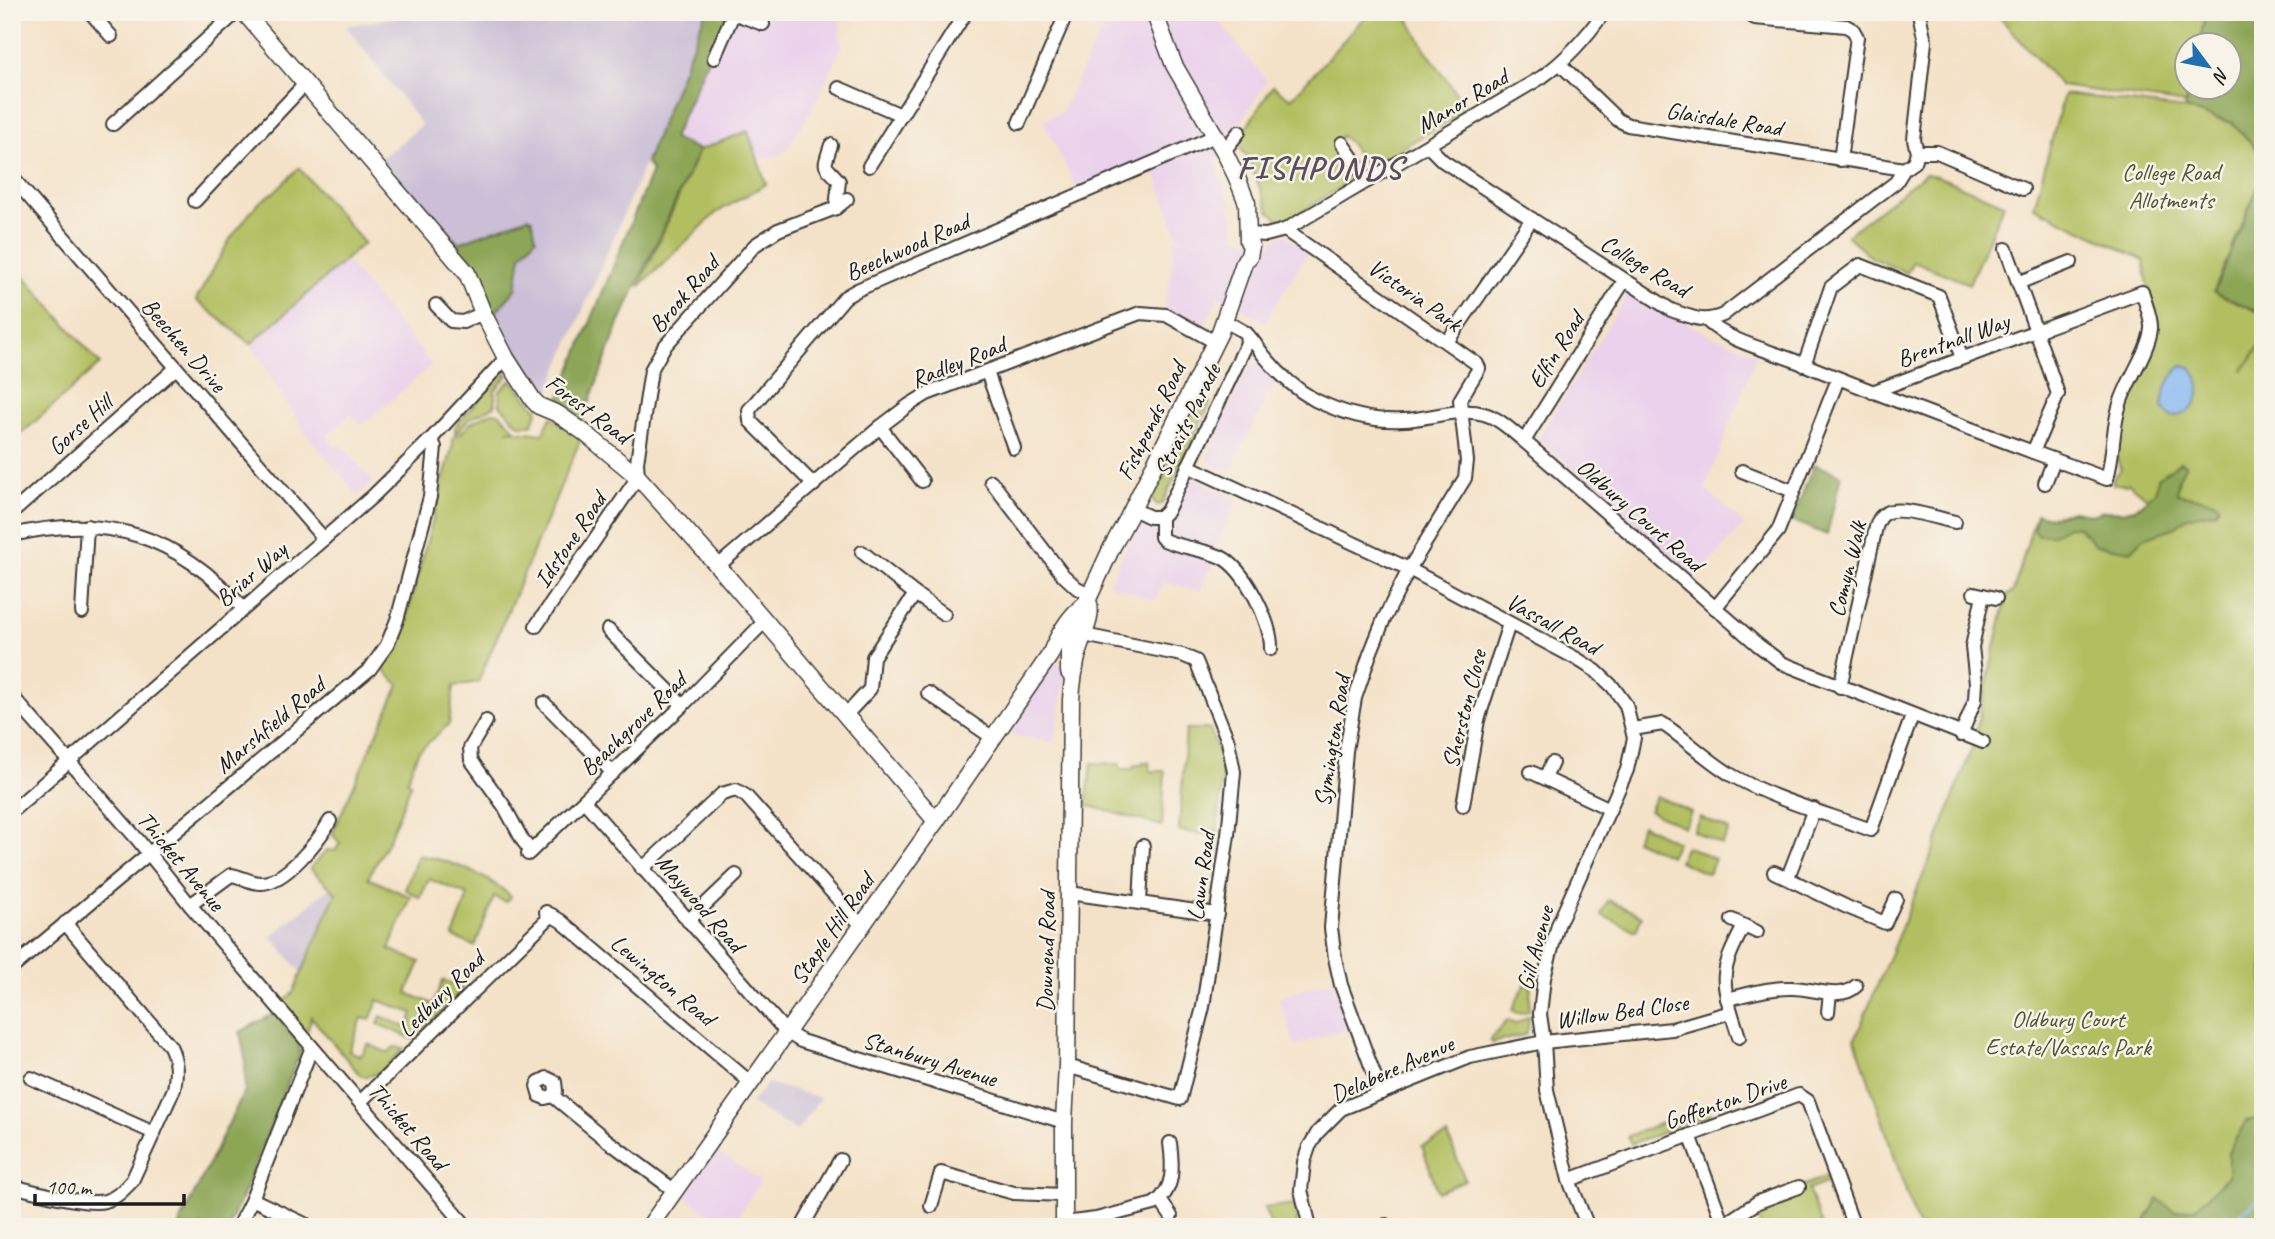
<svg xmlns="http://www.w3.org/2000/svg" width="2275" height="1239" font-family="Caveat,sans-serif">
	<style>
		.built { fill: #ead1ec }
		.industrial { fill: #cabfd6 }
		.green { fill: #b2bf61; stroke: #676e3e; stroke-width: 2 }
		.forest { fill: #8da657; stroke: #54613a; stroke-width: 2 }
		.water { fill: #86b7f2; stroke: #516a87; stroke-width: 2 }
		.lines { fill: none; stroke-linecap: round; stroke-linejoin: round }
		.stream { stroke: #86b7f2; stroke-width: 2.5 }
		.minor-casing { stroke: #3c3a36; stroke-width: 16 }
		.major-casing { stroke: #3c3a36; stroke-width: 19 }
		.minor { stroke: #fff; stroke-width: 12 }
		.major { stroke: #fff; stroke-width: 16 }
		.labels { text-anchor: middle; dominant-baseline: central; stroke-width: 5; stroke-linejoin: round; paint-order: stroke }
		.street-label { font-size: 24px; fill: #1c1c1c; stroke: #f7f3e8 }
		.park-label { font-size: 24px; fill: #505534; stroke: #f7f3e8 }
		.district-label { font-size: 32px; font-weight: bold; letter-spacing: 2px; fill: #594d5f; stroke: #f7f3e8 }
	</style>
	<rect width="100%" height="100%" fill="#f7f3e8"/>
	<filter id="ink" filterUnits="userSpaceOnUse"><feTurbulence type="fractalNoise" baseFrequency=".0143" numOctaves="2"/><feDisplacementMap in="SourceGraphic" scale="14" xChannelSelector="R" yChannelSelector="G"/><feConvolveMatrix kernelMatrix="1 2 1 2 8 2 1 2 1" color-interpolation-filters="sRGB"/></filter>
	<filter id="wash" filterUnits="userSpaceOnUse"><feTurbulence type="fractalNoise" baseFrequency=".00686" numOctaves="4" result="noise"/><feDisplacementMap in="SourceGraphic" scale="28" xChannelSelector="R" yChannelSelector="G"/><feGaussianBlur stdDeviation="1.57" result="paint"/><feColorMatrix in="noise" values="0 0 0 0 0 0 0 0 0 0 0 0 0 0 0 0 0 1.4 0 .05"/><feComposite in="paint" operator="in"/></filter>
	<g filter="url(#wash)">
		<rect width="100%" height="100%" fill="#f4e2c8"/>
		<g class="built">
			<polygon points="729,12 839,12 842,48 808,116 783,154 758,160 748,131 699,150 673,138"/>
			<polygon points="1095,12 1218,12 1221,24 1267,81 1238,127 1236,143 1214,158 1230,202 1236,236 1267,247 1275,239 1285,235 1308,252 1265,322 1219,295 1203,328 1164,309 1170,279 1175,237 1181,244 1158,180 1146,163 1078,191 1043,121 1061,112 1107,20"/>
			<polygon points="299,168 364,243 345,260 432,365 362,425 351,414 327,436 335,448 341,444 373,481 358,495 304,431 251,344 196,300 230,239 256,205 274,192"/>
			<polygon points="1629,292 1707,334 1757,353 1705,489 1744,524 1696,578 1538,438"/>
			<polygon points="1255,362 1262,362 1277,377 1229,473 1210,463 1207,456 1246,371"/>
			<polygon points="1197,479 1238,500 1216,547 1218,561 1207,573 1200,591 1162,582 1155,601 1109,584 1138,522 1166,528 1187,482"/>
			<polygon points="1056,661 1063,666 1063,687 1055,743 1011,735 1021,713 1041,680"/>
			<polygon points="1332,980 1349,1028 1295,1045 1279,998"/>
			<polygon points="716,1150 761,1181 730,1227 684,1196"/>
		</g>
		<g class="industrial">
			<polygon points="424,12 706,12 661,125 545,400 532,393 492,316 514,293 521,255 535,241 537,235 533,221 528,217 459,243 380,159 422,125 346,26"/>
			<polygon points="330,888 335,892 301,972 271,936"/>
			<polygon points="767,1083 820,1098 797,1131 751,1104"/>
		</g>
		<g class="green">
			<polygon points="1369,12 1406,14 1424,47 1468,110 1367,168 1349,142 1341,136 1337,142 1359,175 1289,220 1282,222 1269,211 1248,158 1236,143 1273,86 1291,99"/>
			<polygon points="1995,12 2206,12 2199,45 2188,46 2188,88 2190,88 2186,104 2061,86"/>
			<path d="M2064 94 2185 109 2233 123 2263 156V175L2214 291 2263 314V341L2242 371 2263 343V1227H1918L1855 1039 1934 849 1972 748 2007 595 2013 592 2036 514 2051 517 2073 511 2092 515 2105 511 2122 512 2135 509 2148 499 2129 483 2127 485 2113 484V479L2121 469C2119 464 2116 458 2116 453 2113 418 2141 368 2155 337 2161 312 2144 285 2144 260L2034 207Z"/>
			<polygon points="748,131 766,184 716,213 639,287 699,150"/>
			<polygon points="299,168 364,243 251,344 196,300 230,239 256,205 274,192"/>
			<polygon points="1925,174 1937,176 2004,204 1969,284 1913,261 1907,273 1872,258 1847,235"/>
			<polygon points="12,262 100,364 12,442"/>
			<polygon points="507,373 508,375 495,390 495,406 470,418 455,434 455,427 459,422 500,375"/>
			<polygon points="511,380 538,410 532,425 519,425 500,405 499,392"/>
			<polygon points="1200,399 1210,403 1162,504 1157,505 1152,500"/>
			<path d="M492 412 499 413 515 429 507 430 543 434 551 417 582 436 478 682 454 686 449 724 418 752 407 781 411 784 389 839 368 878 411 897 389 949 420 962 407 993 433 1004 443 980 463 989 415 1040 378 1024 381 1016 408 1028 413 1013 378 1000 370 1020 362 1018 349 1051 361 1056 368 1044 388 1053 394 1047 404 1048C391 1062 381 1079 361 1076L311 1017 308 1030 302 1028 282 1003 293 993 336 893 310 868 327 850 335 851 340 843 332 834 399 685 381 667 394 650 405 623 453 444V438L460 434 472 422Z"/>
			<polygon points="1186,729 1210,729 1223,767 1217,836 1179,831"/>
			<polygon points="1143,762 1149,762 1150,771 1165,771 1162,826 1086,805 1092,763 1120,764 1120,769 1133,769 1134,765 1142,765"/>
			<polygon points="1656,796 1691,812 1684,827 1649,811"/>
			<polygon points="1700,817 1729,830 1722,845 1693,831"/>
			<polygon points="1642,825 1677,842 1670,856 1635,840"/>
			<polygon points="1686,846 1715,859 1708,874 1679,861"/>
			<path d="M418 855C453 861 483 873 511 896L506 902 494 897 475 946 453 937 468 895 429 879 420 898 405 889Z"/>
			<polygon points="1608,900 1642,916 1636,931 1601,915"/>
			<polygon points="1525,983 1531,986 1529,1011 1517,1013 1512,1010"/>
			<polygon points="1529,1016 1528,1029 1525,1035 1492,1043 1490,1040 1508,1020 1515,1024"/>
			<polygon points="1708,1107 1711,1116 1682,1125 1682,1116"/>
			<polygon points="1678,1117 1678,1127 1631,1144 1628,1136"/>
			<polygon points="1448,1135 1465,1180 1438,1192 1422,1146"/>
			<polygon points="1827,1176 1829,1182 1808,1190 1823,1227 1761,1227 1756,1213 1748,1216 1757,1206 1769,1213 1774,1206 1777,1208 1780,1206 1779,1200 1802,1186"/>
			<polygon points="1294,1204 1298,1216 1297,1223 1293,1227 1272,1227 1264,1208"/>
		</g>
		<g class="forest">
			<polygon points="706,12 729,12 673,138 699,150 619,324 581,425 555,409 652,171 646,162"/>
			<polygon points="2206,12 2263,12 2263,156 2233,123 2185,109 2190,88 2230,88 2230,46 2199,45"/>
			<polygon points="2263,175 2263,314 2214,292"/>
			<polygon points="410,191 459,243 528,217 532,219 536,238 521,255 516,289 492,316 411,196"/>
			<polygon points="2180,462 2186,465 2179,477 2177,494 2215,501 2219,506 2215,512 2188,517 2173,528 2144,538 2131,551 2096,545 2078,527 2068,526 2052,535 2038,535 2034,530 2036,514 2051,517 2073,511 2092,515 2105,511 2122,512 2135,509 2143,504 2155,492 2158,478"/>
			<polygon points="1814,464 1841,475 1827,535 1792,521"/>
			<polygon points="275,1013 298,1039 300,1053 239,1204 228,1227 178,1227 245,1090 245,1058 240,1032"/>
			<polygon points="2263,1118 2263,1227 2145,1227 2148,1216 2158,1199 2174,1211 2196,1208 2228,1176 2228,1152 2246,1121"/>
		</g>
		<path class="water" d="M2182 366 2191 367C2207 388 2199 415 2171 417L2163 408C2164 390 2168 377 2182 366Z"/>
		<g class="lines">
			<polyline class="stream" points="2225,1227 2263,1195"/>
		</g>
	</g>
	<g filter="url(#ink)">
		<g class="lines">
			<defs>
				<g id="minor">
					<polyline points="90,12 111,36"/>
					<polyline points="1744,12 1755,18 1846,26 1853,30 1857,37 1840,160"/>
					<polyline points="733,13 763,24"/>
					<polyline points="714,58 734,12"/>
					<polyline points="1560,64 1618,120 1628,125 1904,169"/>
					<polyline points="839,88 901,115"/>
					<polyline points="1019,123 1067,12"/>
					<polyline points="113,124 237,12"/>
					<polyline points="1342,143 1368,181"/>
					<path d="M831 145C822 172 824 162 839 181L836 208"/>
					<path d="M1428 146 1443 161 1671 310C1692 317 1702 324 1723 315L1896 182 1904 169 1914 162 1917 152 1914 139 1925 42 1919 13"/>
					<polyline points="1224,151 1239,132"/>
					<polyline points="1917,152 1937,152 2023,189"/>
					<polyline points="869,166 966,12"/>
					<polyline points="12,177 324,539"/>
					<polyline points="195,201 305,84"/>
					<polyline points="1285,230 1477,364 1479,368 1460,400 1467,461 1465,478 1409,569 1384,619 1370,654 1355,698 1346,751 1331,928 1335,958 1341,985 1381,1093"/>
					<path d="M1248 234 1266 235 1285 230 1542 77C1567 59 1586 38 1604 12"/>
					<path d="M2006 249 2036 331 2142 292C2145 303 2152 318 2151 329 2148 353 2127 380 2120 404 2112 428 2114 454 2107 479L2033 452"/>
					<polyline points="2018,283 2071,262"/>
					<polyline points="436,305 451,321 463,322 483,313"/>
					<path d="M1706 320C1728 341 1764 349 1793 360 1872 392 1952 422 2033 452L2058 394 2036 331 1872 392"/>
					<path d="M1246 333C1254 341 1259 350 1266 358 1279 374 1297 390 1315 400 1342 413 1374 422 1404 420 1429 419 1459 407 1484 414 1499 418 1512 431 1524 441L1758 645 1782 663 1983 742"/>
					<polyline points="1447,342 1532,219"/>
					<polyline points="1804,365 1831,287 1860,265 1939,296 1962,358"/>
					<polyline points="987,372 1014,448"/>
					<polyline points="880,427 922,481"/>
					<polyline points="1524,441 1624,281"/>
					<polyline points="1188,466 1409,569 1577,659 1596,671 1613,687 1626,705 1634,738 1627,770 1558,925 1544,978 1540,1014 1544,1042 1547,1090 1569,1180 1588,1227"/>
					<polyline points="1742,471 1793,491"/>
					<polyline points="991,481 1063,575 1077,588 1090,594"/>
					<polyline points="2045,483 2054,460"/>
					<polyline points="814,485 750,421 749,410 845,297 857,290 1215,136"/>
					<polyline points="1133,509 1150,517 1161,517 1167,511 1247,343 1246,333 1225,321"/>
					<polyline points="12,513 176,368"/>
					<path d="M1161 517V537L1164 540C1182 548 1203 549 1221 557 1245 569 1272 623 1271 649"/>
					<path d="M12 535C108 512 177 536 243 608"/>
					<polyline points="862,552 915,594 944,614"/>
					<polyline points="718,566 880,427 909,405 927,394 1140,313 1166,315 1215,342"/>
					<polyline points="1974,593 1996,598"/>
					<polyline points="1715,608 1778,531 1838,379"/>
					<polyline points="82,612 87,526"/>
					<polyline points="536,626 638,477 637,462 651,370 664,347 755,245 778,230 836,208 847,199"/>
					<polyline points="608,630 683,705"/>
					<path d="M1840 687 1876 527C1878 521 1880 516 1886 513 1899 505 1940 519 1955 522"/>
					<polyline points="928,693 993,738"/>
					<polyline points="12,696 138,840 190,905 467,1227"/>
					<polyline points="544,703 613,773"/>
					<polyline points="845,716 870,689 873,657 915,594"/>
					<polyline points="486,721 470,748 471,760 504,806 523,841 531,851"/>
					<path d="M1633 729 1663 724C1687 740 1708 761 1733 776 1775 800 1825 813 1871 830L1912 716"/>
					<polyline points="1961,735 1975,700 1976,683 1972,647 1983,595"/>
					<polyline points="1531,772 1610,809"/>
					<polyline points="1545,778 1552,763"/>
					<polyline points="584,801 786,1032 801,1041 1064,1122"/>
					<polyline points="1463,805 1478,720 1509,624"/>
					<polyline points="12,811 373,496 431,439 506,358"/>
					<polyline points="528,854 683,705 765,621"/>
					<polyline points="642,869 722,794 736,790 746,796 862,926"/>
					<polyline points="1774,872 1847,907 1885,923 1896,899"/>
					<polyline points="1788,877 1814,809"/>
					<polyline points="1069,893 1217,914"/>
					<polyline points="1140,903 1143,846"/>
					<path d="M190 905 231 875C241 876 252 884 262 883 286 882 319 840 330 821"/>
					<polyline points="546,912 561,921 751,1083"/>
					<polyline points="1732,920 1757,932"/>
					<polyline points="688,921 736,875"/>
					<polyline points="12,968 370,669 387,645 397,620 430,497 435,447 431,439"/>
					<path d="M1727 999C1749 994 1771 987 1793 988 1812 988 1841 1001 1856 986"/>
					<polyline points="1828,1012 1830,993"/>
					<path d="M1739 1037C1722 982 1716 978 1744 926"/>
					<polyline points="1067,1066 1180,1099 1203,1007 1228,835 1234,772 1228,741 1196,661 1182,655 1084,635"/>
					<polyline points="31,1078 154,1133"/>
					<polyline points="553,1096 556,1091 555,1082 547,1078 539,1082 537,1086 540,1096 545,1098 553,1096 604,1138 675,1191"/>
					<polyline points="360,1102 552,915"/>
					<polyline points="1690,1135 1724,1227"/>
					<polyline points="1569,1180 1799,1095 1808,1101 1854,1227"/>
					<path d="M12 1186C34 1191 86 1206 105 1201 117 1198 124 1189 132 1181L174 1089C177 1072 177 1061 170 1046L65 923"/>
					<polyline points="252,1199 311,1227"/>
					<polyline points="1160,1200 1171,1216"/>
					<polyline points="931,1206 941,1173 1014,1193 1064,1195"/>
					<path d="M1064 1223 1096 1219 1154 1204C1175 1190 1173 1166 1170 1143"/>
					<polyline points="1386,1225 1387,1227"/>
					<polyline points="1723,1225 1758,1202 1799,1187"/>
					<polyline points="238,1227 252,1199 312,1047"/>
					<polyline points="802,1227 840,1160"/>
					<polyline points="1310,1227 1301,1190 1304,1162 1309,1147 1318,1132 1341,1109 1470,1057 1544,1042 1672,1029 1731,1012"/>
				</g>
				<g id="major">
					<polyline points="244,12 467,273 483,313 506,358 533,400 539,406 558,414 585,433 638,477 718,566 936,821"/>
					<polyline points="1073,678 1069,672 1069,640 1112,547 1128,518 1220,332 1245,260 1249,257 1251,246 1248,241 1247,203 1237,178 1224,151 1174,65 1154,12"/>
					<path d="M649 1227 936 821 1050 655C1058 635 1068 617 1085 604"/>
					<path d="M1064 1227V1122L1067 1066 1071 700C1072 682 1075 665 1079 648 1083 633 1092 620 1089 604"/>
				</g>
			</defs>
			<use href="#minor" class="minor-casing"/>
			<use href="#major" class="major-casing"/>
			<use href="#minor" class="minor"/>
			<use href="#major" class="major"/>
		</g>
	</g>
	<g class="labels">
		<g class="street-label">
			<text transform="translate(1462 101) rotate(-31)">Manor Road</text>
			<text transform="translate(1724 119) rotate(9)">Glaisdale Road</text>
			<text transform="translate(907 247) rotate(-24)">Beechwood Road</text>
			<text transform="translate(1645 266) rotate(31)">College Road</text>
			<text transform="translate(684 294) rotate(-49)">Brook Road</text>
			<text transform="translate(1415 295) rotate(35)">Victoria Park</text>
			<text transform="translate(1953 340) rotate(-20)">Brentnall Way</text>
			<text transform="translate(184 345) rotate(49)">Beechen Drive</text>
			<text transform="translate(1556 350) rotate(-58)">Elfin Road</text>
			<text transform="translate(958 362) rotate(-22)">Radley Road</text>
			<text transform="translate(588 409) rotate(37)">Forest Road</text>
			<text transform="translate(1187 420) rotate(-64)">Straits Parade</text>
			<text transform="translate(1151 421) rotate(-64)">Fishponds Road</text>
			<text transform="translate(80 425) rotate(-42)">Gorse Hill</text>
			<text transform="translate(1640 515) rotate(41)">Oldbury Court Road</text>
			<text transform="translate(570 540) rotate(-56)">Idstone Road</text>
			<text transform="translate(1847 569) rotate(-76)">Comyn Walk</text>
			<text transform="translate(251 574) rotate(-41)">Briar Way</text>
			<text transform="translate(1553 624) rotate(29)">Vassall Road</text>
			<text transform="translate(1464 709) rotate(-76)">Sherston Close</text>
			<text transform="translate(633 724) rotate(-44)">Beachgrove Road</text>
			<text transform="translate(270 725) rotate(-40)">Marshfield Road</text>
			<text transform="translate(1332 741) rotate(-81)">Symington Road</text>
			<text transform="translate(181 861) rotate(50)">Thicket Avenue</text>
			<text transform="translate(1201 876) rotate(-82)">Lawn Road</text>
			<text transform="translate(700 903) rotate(49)">Maywood Road</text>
			<text transform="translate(832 929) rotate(-55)">Staple Hill Road</text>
			<text transform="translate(1535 948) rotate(-75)">Gill Avenue</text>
			<text transform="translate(1046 952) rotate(-89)">Downend Road</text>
			<text transform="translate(663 980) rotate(40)">Lewington Road</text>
			<text transform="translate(441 994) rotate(-45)">Ledbury Road</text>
			<text transform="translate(1622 1011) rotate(-8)">Willow Bed Close</text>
			<text transform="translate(930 1059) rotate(17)">Stanbury Avenue</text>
			<text transform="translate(1392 1069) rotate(-24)">Delabere Avenue</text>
			<text transform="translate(1725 1101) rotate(-19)">Goffenton Drive</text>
			<text transform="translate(408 1126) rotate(49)">Thicket Road</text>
		</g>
		<g class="park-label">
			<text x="2171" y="172">College Road<tspan x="2171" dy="28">Allotments</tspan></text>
			<text x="2068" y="1019">Oldbury Court<tspan x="2068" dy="28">Estate/Vassals Park</tspan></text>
		</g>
		<g class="district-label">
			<text x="1320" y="167">FISHPONDS</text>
		</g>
	</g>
	<rect width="2275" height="1239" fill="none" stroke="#f7f3e8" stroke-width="42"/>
	<g transform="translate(2208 66) rotate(122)"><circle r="33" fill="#f7f3e8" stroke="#9f9d96" stroke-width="2"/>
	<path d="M0-5L12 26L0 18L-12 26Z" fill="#1f6fb2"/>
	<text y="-10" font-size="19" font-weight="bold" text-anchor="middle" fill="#1c1c1c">N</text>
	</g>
	<path d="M35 1194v10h149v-10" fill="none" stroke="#1c1c1c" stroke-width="3.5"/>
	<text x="46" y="1194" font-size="21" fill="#1c1c1c" stroke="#f7f3e8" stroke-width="5" paint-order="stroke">100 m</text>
</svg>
